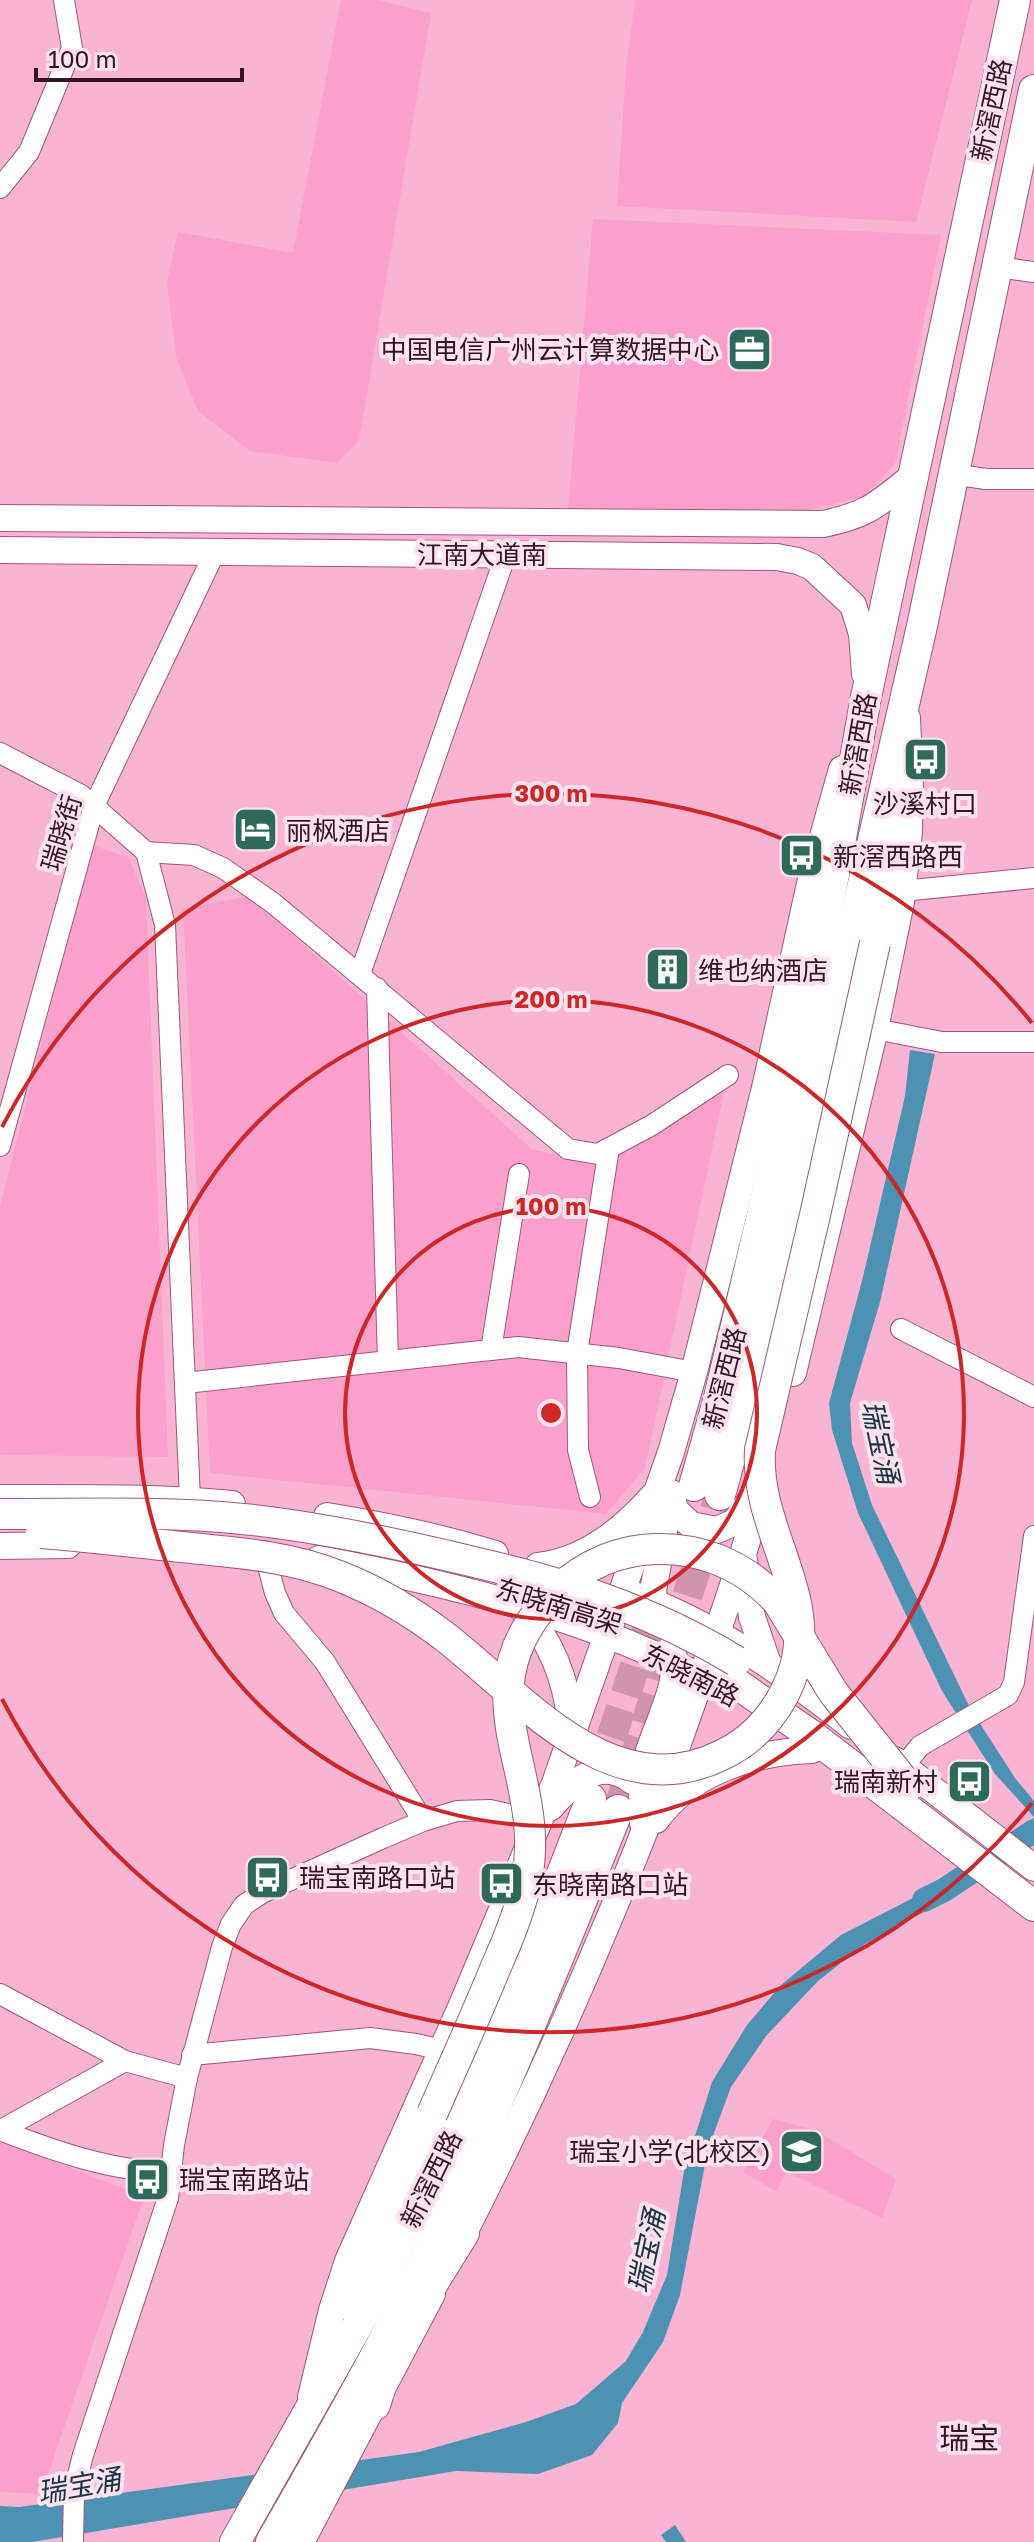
<svg xmlns="http://www.w3.org/2000/svg" width="1034" height="2542" font-family="'Golos Text','Noto Sans SC',sans-serif">
	<style>
		.built { fill: #fba0cb }
		.water { fill: #4d92b3 }
		.lines { fill: none; stroke-linecap: round; stroke-linejoin: round }
		.river { stroke: #4d92b3; stroke-width: 24 }
		.highway-tunnel { stroke: #d194af; stroke-width: 30; stroke-dasharray: 30 15; stroke-linecap: butt }
		.minor-casing { stroke: #a2567b; stroke-width: 22 }
		.major-casing { stroke: #a2567b; stroke-width: 28 }
		.highway-casing { stroke: #a2567b; stroke-width: 32 }
		.minor { stroke: #fff; stroke-width: 20 }
		.major { stroke: #fff; stroke-width: 26 }
		.highway { stroke: #fff; stroke-width: 30 }
		.minor-bridge-casing { stroke: #a2567b; stroke-width: 22; stroke-linecap: butt }
		.highway-bridge-casing { stroke: #a2567b; stroke-width: 32; stroke-linecap: butt }
		.minor-bridge { stroke: #fff; stroke-width: 20 }
		.highway-bridge { stroke: #fff; stroke-width: 30 }
		.ring { fill: none; stroke: #ce2728; stroke-width: 4 }
		.labels { text-anchor: middle; dominant-baseline: central; stroke-width: 8; stroke-linejoin: round; paint-order: stroke }
		.street-label { font-size: 26px; fill: #341524; stroke: #fee3ee }
		.poi-label { font-size: 26px; fill: #341524; stroke: #fee3ee; text-anchor: start }
		.water-label { font-size: 28px; font-style: italic; fill: #163645; stroke: #fee3ee }
		.quarter-label { font-size: 30px; fill: #341524; stroke: #fee3ee }
		.centre { fill: #ce2728; stroke: #fee3ee; stroke-width: 4 }
		.ring-label { font-size: 24px; text-anchor: middle; font-weight: bold; fill: #ce2728; stroke: #fee3ee; stroke-width: 8; stroke-linejoin: round; paint-order: stroke }
	</style>
	<rect width="100%" height="100%" fill="#f8b4d2"/>
	<g class="built">
		<polygon points="341,0 378,0 431,13 359,441 337,463 250,451 198,411 176,357 167,282 178,232 293,253"/>
		<polygon points="635,0 972,0 916,222 617,206 626,68"/>
		<polygon points="593,219 941,235 895,464 863,497 809,510 568,509"/>
		<polygon points="91,845 128,857 146,898 168,1457 0,1455 0,1207"/>
		<polygon points="249,896 533,1150 603,1162 724,1092 645,1468 606,1514 210,1473 183,909"/>
		<polygon points="773,2119 817,2131 896,2179 882,2218 787,2172 776,2191 743,2172"/>
		<polygon points="0,2140 144,2197 41,2494 0,2492"/>
	</g>
	<g class="water">
		<polygon points="910,1050 935,1054 880,1302 850,1403 852,1443 872,1505 970,1708 1015,1778 1034,1801 1034,1834 1026,1828 1034,1817 995,1774 942,1691 858,1513 832,1430 829,1403 863,1277 905,1096"/>
		<polygon points="946,1881 959,1893 865,1944 818,1981 766,2036 731,2087 708,2149 680,2295 663,2342 622,2403 618,2423 592,2455 538,2474 456,2471 32,2542 0,2542 0,2506 19,2507 419,2452 526,2422 576,2404 626,2361 643,2332 667,2275 684,2171 712,2082 747,2025 781,1985 841,1935"/>
		<polygon points="675,2525 686,2542 666,2542 661,2535"/>
	</g>
	<g class="lines">
		<polyline class="river" points="924,1900 944,1890 1034,1831"/>
		<g class="highway-tunnel">
			<polyline points="597,1780 659,1594"/>
			<polyline points="618,1810 720,1495"/>
		</g>
		<defs>
			<g id="minor">
				<polyline points="0,188 29,152 72,48 64,0"/>
				<polyline points="997,267 1034,272"/>
				<polyline points="952,474 986,479 1034,479"/>
				<polyline points="0,753 81,795 146,852 165,925 190,1500"/>
				<polyline points="146,852 194,855 223,868 273,903 568,1149 598,1154 652,1125 728,1075"/>
				<polyline points="902,891 1034,878"/>
				<polyline points="360,974 506,554"/>
				<polyline points="377,988 388,1361"/>
				<polyline points="875,1029 942,1042 1034,1042"/>
				<polyline points="0,1146 94,806 215,552"/>
				<polyline points="901,1329 1034,1397"/>
				<polyline points="491,1350 519,1174"/>
				<polyline points="185,1383 518,1347 619,1358 694,1372"/>
				<polyline points="590,1497 578,1450 577,1353 609,1148"/>
				<polyline points="264,1551 275,1593 284,1613 325,1662 423,1821"/>
				<polyline points="903,1767 920,1746 1008,1695 1014,1682 1034,1536"/>
				<polyline points="0,1994 125,2061 187,2078"/>
				<polyline points="192,2055 370,2038 416,2044 442,2050"/>
				<path d="M0 2130C54 2151 113 2172 171 2172"/>
				<polyline points="1,2130 125,2061"/>
				<polyline points="74,2491 83,2455 168,2198 174,2145 187,2078 222,1947 231,1924 244,1905 262,1893 383,1838 423,1821 457,1811 490,1810 538,1821"/>
			</g>
			<g id="major">
				<path d="M0 518 823 524C868 515 878 504 912 477"/>
				<polyline points="0,550 777,557 798,561 812,567 853,605 862,634 865,674"/>
				<polyline points="793,1373 875,1029 901,902 909,832 910,789 907,718"/>
				<polyline points="671,1493 675,1510 691,1525 717,1530 735,1522 755,1494"/>
				<path d="M0 1498C78 1498 155 1497 232 1504"/>
				<path d="M327 1516C384 1525 440 1537 495 1554"/>
				<polyline points="0,1546 68,1545"/>
				<path d="M319 1559C448 1583 600 1619 714 1685"/>
				<polyline points="744,1560 752,1617 768,1664"/>
				<path d="M538 1566C583 1561 622 1531 652 1497"/>
				<path d="M629 1593C711 1622 783 1672 851 1726"/>
				<path d="M521 1607C552 1641 567 1681 571 1726"/>
				<polyline points="658,1616 653,1591 671,1493"/>
				<polyline points="895,1760 1034,1868"/>
				<path d="M551 1807C571 1783 602 1755 632 1781"/>
				<path d="M656 1820C691 1771 755 1752 812 1750"/>
				<path d="M643 1823C642 1802 641 1782 646 1761 653 1730 685 1678 671 1648"/>
				<path d="M454 2252C541 2084 617 1910 682 1732 711 1650 741 1568 763 1485"/>
				<polyline points="311,2397 332,2310 348,2261 462,2005 555,1783 671,1452 694,1372 765,1088 811,879 842,769"/>
				<polyline points="301,2542 432,2294"/>
			</g>
			<g id="highway">
				<polyline points="875,943 898,807"/>
				<polyline points="694,1486 719,1398 789,1101 839,849 866,697 1015,0"/>
				<polyline points="720,1495 758,1355 792,1213 841,980 922,626 1034,90"/>
				<polyline points="727,1677 811,1735 1034,1906"/>
				<polyline points="350,2305 432,2114"/>
				<polyline points="417,2309 464,2233"/>
				<polyline points="375,2405 391,2354"/>
				<polyline points="235,2542 374,2296 460,2118 514,1997 591,1799"/>
				<path d="M271 2542C310 2474 349 2406 386 2336 474 2167 547 1988 618 1810"/>
			</g>
		</defs>
		<use href="#minor" class="minor-casing"/>
		<use href="#major" class="major-casing"/>
		<use href="#highway" class="highway-casing"/>
		<use href="#minor" class="minor"/>
		<use href="#major" class="major"/>
		<use href="#highway" class="highway"/>
		<defs>
			<polyline id="minor-bridge" points="73,2542 74,2491"/>
			<g id="highway-bridge">
				<path d="M0 1514C81 1514 163 1511 243 1519 320 1527 395 1543 470 1561 568 1584 650 1609 736 1661"/>
				<path d="M41 1533C91 1537 141 1543 191 1548 242 1553 291 1557 339 1576 377 1591 411 1611 444 1636 523 1697 612 1811 724 1754 759 1737 784 1704 795 1667 816 1592 755 1528 760 1450L815 1215 875 943"/>
				<path d="M432 2114C453 2066 475 2018 495 1969 508 1940 521 1909 527 1878 547 1773 461 1697 548 1600 572 1573 606 1554 642 1550 694 1544 743 1563 778 1602L833 1692 908 1786"/>
			</g>
		</defs>
		<use href="#minor-bridge" class="minor-bridge-casing"/>
		<use href="#highway-bridge" class="highway-bridge-casing"/>
		<use href="#minor-bridge" class="minor-bridge"/>
		<use href="#highway-bridge" class="highway-bridge"/>
	</g>
	<g class="ring">
		<circle cx="551" cy="1413" r="206"/>
		<circle cx="551" cy="1413" r="413"/>
		<path d="M1032 1803A619 619 0 0 1 2 1699M2 1127A619 619 0 0 1 1032 1023"/>
	</g>
	<defs>
		<symbol id="office-square" viewBox="-11 -11 22 22"><rect x="-9" y="-9" width="18" height="18" rx="4" fill="#2d6b58" stroke="#fee3ee"/><path d="M-6-3h4V-5.5h4V-3h4V5H-6ZM-1-4.5V-3h2v-1.5ZM-6 0V1H6V0Z" fill="#fff"/></symbol>
		<symbol id="bus-square" viewBox="-11 -11 22 22"><rect x="-9" y="-9" width="18" height="18" rx="4" fill="#2d6b58" stroke="#fee3ee"/><path d="M-5-6H5V4H4V6H2V4H-2V6H-4V4H-5ZM-3.5-4V0h7V-4ZM-3.5 1.2v1.5H-2V1.2ZM2 1.2v1.5H3.5V1.2Z" fill="#fff"/></symbol>
		<symbol id="hotel-square" viewBox="-11 -11 22 22"><rect x="-9" y="-9" width="18" height="18" rx="4" fill="#2d6b58" stroke="#fee3ee"/><path d="M-6-4.5h1.5V1H6V5H4.5V3h-9V5H-6ZM-4 0a1.8 1.8 0 1 1 3.6 0ZM.5 0V-2.5h3Q6-2.5 6 0Z" fill="#fff"/></symbol>
		<symbol id="building-square" viewBox="-11 -11 22 22"><rect x="-9" y="-9" width="18" height="18" rx="4" fill="#2d6b58" stroke="#fee3ee"/><path d="M-4-6H4V6H1V3H-1V6H-4ZM-2.5-4.3h1.7v1.8h-1.7ZM.8-4.3h1.7v1.8H.8ZM-2.5-1h1.7V.8h-1.7ZM.8-1h1.7V.8H.8Z" fill="#fff"/></symbol>
		<symbol id="school-square" viewBox="-11 -11 22 22"><rect x="-9" y="-9" width="18" height="18" rx="4" fill="#2d6b58" stroke="#fee3ee"/><path d="M0-5L7-2L0 1L-7-2ZM-4 1L0 2.5L4 1V4Q0 6-4 4Z" fill="#fff"/></symbol>
	</defs>
	<g fill-rule="evenodd">
		<use href="#office-square" x="724" y="324" width="51" height="51"/>
		<use href="#bus-square" x="900" y="734" width="51" height="51"/>
		<use href="#hotel-square" x="230" y="804" width="51" height="51"/>
		<use href="#bus-square" x="776" y="830" width="51" height="51"/>
		<use href="#building-square" x="642" y="944" width="51" height="51"/>
		<use href="#bus-square" x="944" y="1756" width="51" height="51"/>
		<use href="#bus-square" x="242" y="1852" width="51" height="51"/>
		<use href="#bus-square" x="476" y="1858" width="51" height="51"/>
		<use href="#school-square" x="776" y="2126" width="51" height="51"/>
		<use href="#bus-square" x="122" y="2154" width="51" height="51"/>
	</g>
	<g class="labels">
		<g class="street-label">
			<text transform="translate(991 110) rotate(-78)">新滘西路</text>
			<text x="482" y="554">江南大道南</text>
			<text transform="translate(858 744) rotate(-80)">新滘西路</text>
			<text transform="translate(61 833) rotate(-73)">瑞晓街</text>
			<text transform="translate(724 1378) rotate(-76)">新滘西路</text>
			<text transform="translate(559 1606) rotate(17)">东晓南高架</text>
			<text transform="translate(691 1675) rotate(27)">东晓南路</text>
			<text transform="translate(431 2179) rotate(-64)">新滘西路</text>
		</g>
		<g class="poi-label">
			<text x="719" y="349" text-anchor="end">中国电信广州云计算数据中心</text>
			<text x="925" y="803" text-anchor="middle">沙溪村口</text>
			<text x="286" y="830">丽枫酒店</text>
			<text x="833" y="856">新滘西路西</text>
			<text x="698" y="970">维也纳酒店</text>
			<text x="938" y="1781" text-anchor="end">瑞南新村</text>
			<text x="299" y="1877">瑞宝南路口站</text>
			<text x="532" y="1884">东晓南路口站</text>
			<text x="771" y="2151" text-anchor="end">瑞宝小学(北校区)</text>
			<text x="179" y="2179">瑞宝南路站</text>
		</g>
		<g class="water-label">
			<text transform="translate(881 1442) rotate(78)">瑞宝涌</text>
			<text transform="translate(646 2251) rotate(-78)">瑞宝涌</text>
			<text transform="translate(79 2485) rotate(-10)">瑞宝涌</text>
		</g>
		<g class="quarter-label">
			<text x="969" y="2438">瑞宝</text>
		</g>
	</g>
	<circle cx="551" cy="1413" r="12" class="centre"/>
	<g class="ring-label">
		<text x="551" y="802">300 m</text>
		<text x="551" y="1008">200 m</text>
		<text x="551" y="1215">100 m</text>
	</g>
	<path d="M36 68v12h206v-12" fill="none" stroke="#341524" stroke-width="4"/>
	<text x="48" y="68" font-size="24" fill="#341524" stroke="#fee3ee" stroke-width="6" paint-order="stroke">100 m</text>
</svg>
